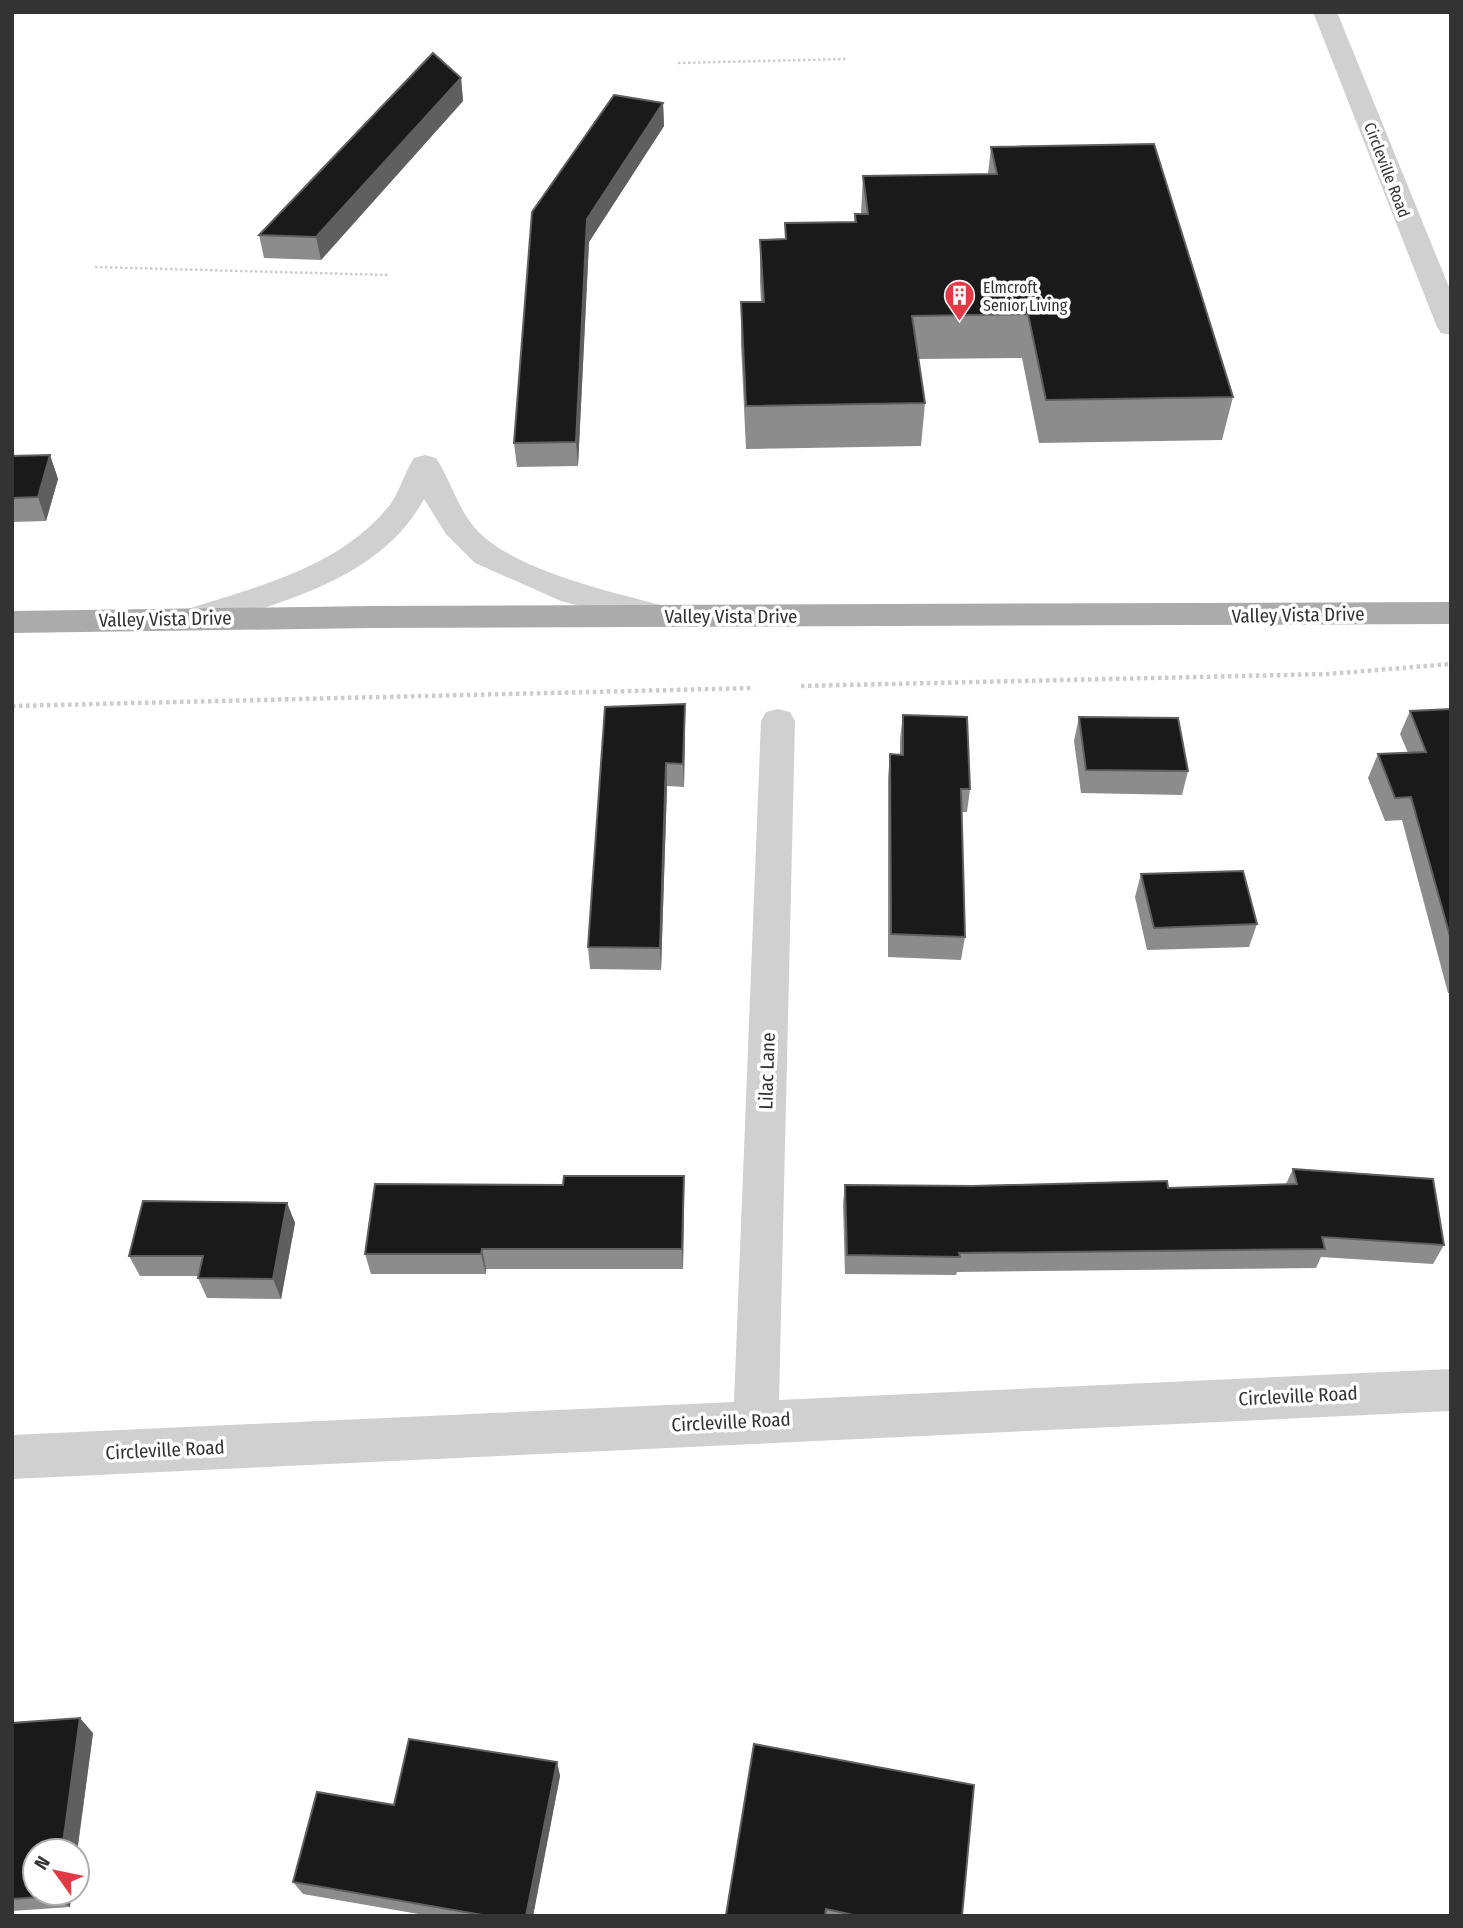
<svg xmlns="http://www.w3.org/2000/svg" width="1463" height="1928" font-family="'Fira Sans Condensed',sans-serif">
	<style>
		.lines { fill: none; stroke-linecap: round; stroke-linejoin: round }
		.path-far1 { stroke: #cdcdcd; stroke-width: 2.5; stroke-dasharray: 2.5 2.5; stroke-linecap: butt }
		.path { stroke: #cdcdcd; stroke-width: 4.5; stroke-dasharray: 3.5 3.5; stroke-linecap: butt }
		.minor { fill: #d0d0d0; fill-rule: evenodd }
		.major { fill: #ababab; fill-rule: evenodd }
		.wall { fill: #8c8c8c }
		.shaded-wall { fill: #5f5f5f }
		.building { fill: #1a1a1a; stroke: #5f5f5f; stroke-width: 2 }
		.labels { text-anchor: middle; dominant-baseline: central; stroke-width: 7; stroke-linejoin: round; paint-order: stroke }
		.far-street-label { font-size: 16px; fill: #333; stroke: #fff }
		.far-poi-label { font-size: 16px; fill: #333; stroke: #fff; text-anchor: start }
		.street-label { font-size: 19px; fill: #333; stroke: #fff }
	</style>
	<rect width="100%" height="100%" fill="#fff"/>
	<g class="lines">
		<g class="path-far1">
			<polyline points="678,63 846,59"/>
			<polyline points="95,267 388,275"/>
		</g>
		<g class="path">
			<polyline points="801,686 1328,674 1451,664"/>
			<polyline points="12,706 754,688"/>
		</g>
		<g class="minor">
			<polygon points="1313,12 1337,12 1451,292 1451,335 1441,333 1437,327"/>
			<path d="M425 455 436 458C451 481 457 507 475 528 512 571 617 593 672 608L676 616 672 624 660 627 561 601 475 563 446 534 424 499C381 578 287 600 208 626L196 629 184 626 180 618 184 610C256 587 339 568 389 506 400 492 404 473 414 458Z"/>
			<polygon points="778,709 790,712 795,721 779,1400 1451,1369 1451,1411 12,1479 12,1435 734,1402 761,721 766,712"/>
		</g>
		<polygon class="major" points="1451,602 1451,624 372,628 12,633 12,611 372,606"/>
	</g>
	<g class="wall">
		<polygon points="461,78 463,101 321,260 264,258 259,235"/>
		<polygon points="663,103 664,126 589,242 578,466 517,467 514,443 532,212"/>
		<polygon points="991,147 1233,397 1222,440 1039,443 1022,358 919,359 925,403 921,446 746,449 741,345 741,302 761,302 760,282 760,240 785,239 785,223 854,222 855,214 861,214 863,176 988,174"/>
		<polygon points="50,455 58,479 46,521 12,522 12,456"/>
		<polygon points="685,704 685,727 684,787 667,786 661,970 590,969 588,947"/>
		<polygon points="1451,709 1451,993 1448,993 1402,820 1385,821 1368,778 1378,754 1408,753 1400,734 1410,711"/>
		<polygon points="903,715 970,789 967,812 961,812 965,937 961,960 888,957 888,778 890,754 900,755 900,739"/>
		<polygon points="1079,717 1188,771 1182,795 1081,793 1074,741"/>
		<polygon points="1141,874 1257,924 1249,947 1147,950 1135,897"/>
		<polygon points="1293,1169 1444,1245 1433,1264 1321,1257 1316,1268 957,1272 956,1275 845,1274 843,1204 845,1185 1168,1188 1286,1184"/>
		<polygon points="684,1197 683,1269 486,1269 486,1274 371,1274 365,1254"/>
		<polygon points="287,1203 295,1223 281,1299 207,1298 198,1278 199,1276 140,1276 129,1256"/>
		<polygon points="12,1723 93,1733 70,1907 12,1911"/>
		<polygon points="754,1744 962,1916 726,1916"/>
		<polygon points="557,1762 560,1776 533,1916 430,1916 303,1894 293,1882 394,1805"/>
	</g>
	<g class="shaded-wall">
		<polygon points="461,78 463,101 321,260 316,237"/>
		<polygon points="663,103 664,126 589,242 578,466 576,442 587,219"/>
		<polygon points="50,455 58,479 46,521 38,497"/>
		<polygon points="685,704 685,727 684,787 683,764"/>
		<polygon points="666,763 667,786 661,970 660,948"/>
		<polygon points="684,1176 684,1197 683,1269 682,1249"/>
		<polygon points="287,1203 295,1223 281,1299 273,1279"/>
		<polygon points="482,1249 486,1269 486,1274 481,1254"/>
		<polygon points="80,1718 93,1733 77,1851 62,1851"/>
		<polygon points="557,1762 560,1776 533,1916 526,1916"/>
		<polygon points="56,1893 71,1893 70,1907 55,1896"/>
	</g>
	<g class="building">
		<polygon points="433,53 461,78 316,237 259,235"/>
		<polygon points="614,95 663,103 587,219 576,442 514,443 532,212"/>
		<polygon points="1154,144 1233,397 1046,400 1028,314 912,316 925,403 746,406 741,302 764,302 760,240 786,239 785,223 856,222 855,214 868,214 863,176 997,174 991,147"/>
		<polygon points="50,455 38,497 12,498 12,456"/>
		<polygon points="685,704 683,764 666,763 660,948 588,947 605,707"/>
		<polygon points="1451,709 1451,940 1411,797 1395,798 1378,754 1426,752 1410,711"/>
		<polygon points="903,715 967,717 970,789 961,789 965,937 891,934 890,754 903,755"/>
		<polygon points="1079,717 1178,718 1188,771 1086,770"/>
		<polygon points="1243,871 1257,924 1154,928 1141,874"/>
		<polygon points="1293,1169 1433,1179 1444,1245 1322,1237 1325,1249 959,1253 960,1257 847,1255 845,1185 973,1186 1167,1181 1168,1188 1297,1184"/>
		<polygon points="564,1176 684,1176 682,1249 482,1249 481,1254 365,1254 375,1184 563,1185"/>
		<polygon points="143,1201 287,1203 273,1279 198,1278 203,1256 129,1256"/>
		<polygon points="80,1718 62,1851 35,1851 35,1893 56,1893 55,1896 12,1899 12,1723"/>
		<polygon points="409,1739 557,1762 526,1916 488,1916 293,1882 317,1792 394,1805"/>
		<polygon points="754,1744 974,1785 962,1916 858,1916 826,1909 825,1916 726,1915"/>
	</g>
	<defs>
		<symbol id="building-pin" viewBox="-11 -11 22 30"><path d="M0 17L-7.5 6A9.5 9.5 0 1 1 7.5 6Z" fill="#e63946" stroke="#fff"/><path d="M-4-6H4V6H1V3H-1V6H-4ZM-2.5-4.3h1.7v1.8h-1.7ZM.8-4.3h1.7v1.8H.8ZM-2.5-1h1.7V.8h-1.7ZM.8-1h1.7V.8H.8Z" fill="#fff"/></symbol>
	</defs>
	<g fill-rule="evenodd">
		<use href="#building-pin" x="942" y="278" width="35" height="47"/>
	</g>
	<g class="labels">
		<g class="far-street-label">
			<text transform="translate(1387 170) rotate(69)">Circleville Road</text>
		</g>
		<g class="far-poi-label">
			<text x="983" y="287">Elmcroft<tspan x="983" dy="18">Senior Living</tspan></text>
		</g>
		<g class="street-label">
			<text transform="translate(1298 615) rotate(-1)">Valley Vista Drive</text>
			<text x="731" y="616">Valley Vista Drive</text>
			<text transform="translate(165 619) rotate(-1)">Valley Vista Drive</text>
			<text transform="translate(767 1071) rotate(-88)">Lilac Lane</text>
			<text transform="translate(1298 1396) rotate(-3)">Circleville Road</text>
			<text transform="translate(731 1422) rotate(-3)">Circleville Road</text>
			<text transform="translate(165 1450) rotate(-3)">Circleville Road</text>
		</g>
	</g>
	<rect width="1463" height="1928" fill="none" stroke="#333333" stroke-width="28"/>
	<g transform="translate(56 1872) rotate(303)"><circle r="33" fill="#ffffff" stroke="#adadad" stroke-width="2"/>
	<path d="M0-5L12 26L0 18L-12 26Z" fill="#e63946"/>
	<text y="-10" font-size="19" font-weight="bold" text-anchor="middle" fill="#333333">N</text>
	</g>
</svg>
